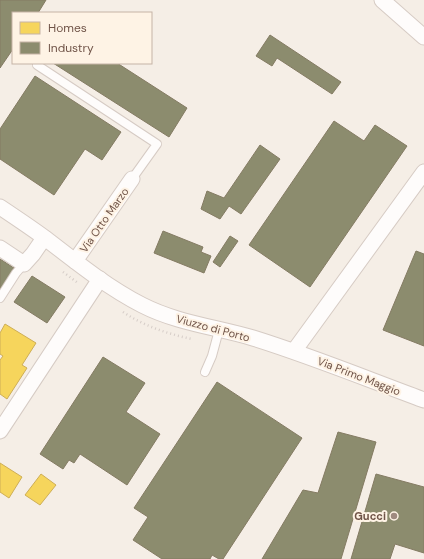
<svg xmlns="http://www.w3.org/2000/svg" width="424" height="559" font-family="'DM Sans',sans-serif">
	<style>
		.homes { fill: #f6d55c; stroke: #ceae56 }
		.industry { fill: #8c8c6e; stroke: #847b63 }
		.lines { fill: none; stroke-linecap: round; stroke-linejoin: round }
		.lane-casing { stroke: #d6cbc4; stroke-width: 10 }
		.street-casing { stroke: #d6cbc4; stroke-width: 17 }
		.path { stroke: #d6cdc8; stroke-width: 2.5; stroke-dasharray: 1 3; stroke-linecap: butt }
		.lane { stroke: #fefcfb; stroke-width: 8 }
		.street { stroke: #fefcfb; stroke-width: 15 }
		.poi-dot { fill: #9f8a7f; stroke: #fef3e5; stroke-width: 1.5 }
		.labels { text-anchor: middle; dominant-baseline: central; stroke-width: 4; stroke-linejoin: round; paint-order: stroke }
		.street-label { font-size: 11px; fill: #705448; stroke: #fef3e5 }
		.poi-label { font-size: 11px; font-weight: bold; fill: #705448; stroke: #fef3e5; text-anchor: end }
	</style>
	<rect width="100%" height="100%" fill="#f5eee6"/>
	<g class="homes">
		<polygon points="5,324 36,343 22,365 27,368 7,399 0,394 0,360 3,356 0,354 0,333"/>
		<polygon points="0,463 22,477 9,498 0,492"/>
		<polygon points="41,474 56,485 40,505 25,495"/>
	</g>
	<g class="industry">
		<polygon points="0,0 46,0 38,13 13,13 13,49 0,68"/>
		<polygon points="270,35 341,82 332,94 277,58 272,66 256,56"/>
		<polygon points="53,63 117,63 187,108 169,137"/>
		<polygon points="35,76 121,132 102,160 85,149 54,195 0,159 0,129"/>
		<polygon points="334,121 364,141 375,125 407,146 310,287 249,245"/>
		<polygon points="260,145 280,159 241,214 229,206 220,219 201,209 207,191 224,198"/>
		<polygon points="163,231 203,247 201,252 211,256 204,273 154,253"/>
		<polygon points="230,236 238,241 220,267 213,262"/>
		<polygon points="416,251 424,254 424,346 383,330"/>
		<polygon points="0,259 14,268 0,290"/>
		<polygon points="32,276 65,297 47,323 14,302"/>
		<polygon points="103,357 145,383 126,412 160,434 127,485 80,454 74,463 69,460 63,469 40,454"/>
		<polygon points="217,382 302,438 223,559 219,559 212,555 210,559 162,559 133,540 148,517 134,508"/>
		<polygon points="338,432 376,442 341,559 262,559 303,490 318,493"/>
		<polygon points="376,474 424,487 424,553 395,544 390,559 351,559"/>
	</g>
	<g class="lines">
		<defs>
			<g id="lane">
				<polyline points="37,65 157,144 132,179"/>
				<polyline points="0,298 16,273 24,264"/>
				<polyline points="205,372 212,356 219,330"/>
			</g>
			<g id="street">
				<polyline points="382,0 424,37"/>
				<path d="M0 207C15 217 30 227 45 238 76 262 107 287 142 305 177 323 216 327 253 338 311 356 367 379 424 400"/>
				<polyline points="0,248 24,264 33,254 44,238"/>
				<polyline points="75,261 132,179"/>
				<polyline points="294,351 424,172"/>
				<polyline points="0,431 100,279"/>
			</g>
		</defs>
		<use href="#lane" class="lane-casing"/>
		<use href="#street" class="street-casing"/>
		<g class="path">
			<polyline points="63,272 78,283"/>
			<path d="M123 312C144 326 168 334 192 339"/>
		</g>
		<use href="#lane" class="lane"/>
		<use href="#street" class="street"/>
	</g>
	<circle class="poi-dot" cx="394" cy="516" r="4"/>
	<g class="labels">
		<g class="street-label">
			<text transform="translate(104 220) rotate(-55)">Via Otto Marzo</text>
			<text transform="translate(213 328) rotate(15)">Viuzzo di Porto</text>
			<text transform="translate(359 376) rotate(21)">Via Primo Maggio</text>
		</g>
		<g class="poi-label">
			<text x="386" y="516">Gucci</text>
		</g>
	</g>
	<rect x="12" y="12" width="140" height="52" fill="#fef3e5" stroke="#c5b3a6"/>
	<rect x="20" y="22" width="20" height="12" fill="#f6d55c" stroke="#c5b3a6"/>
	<text x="48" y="32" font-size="12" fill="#705448">Homes</text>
	<rect x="20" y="42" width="20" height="12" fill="#8c8c6e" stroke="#c5b3a6"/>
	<text x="48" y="52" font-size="12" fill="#705448">Industry</text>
</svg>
